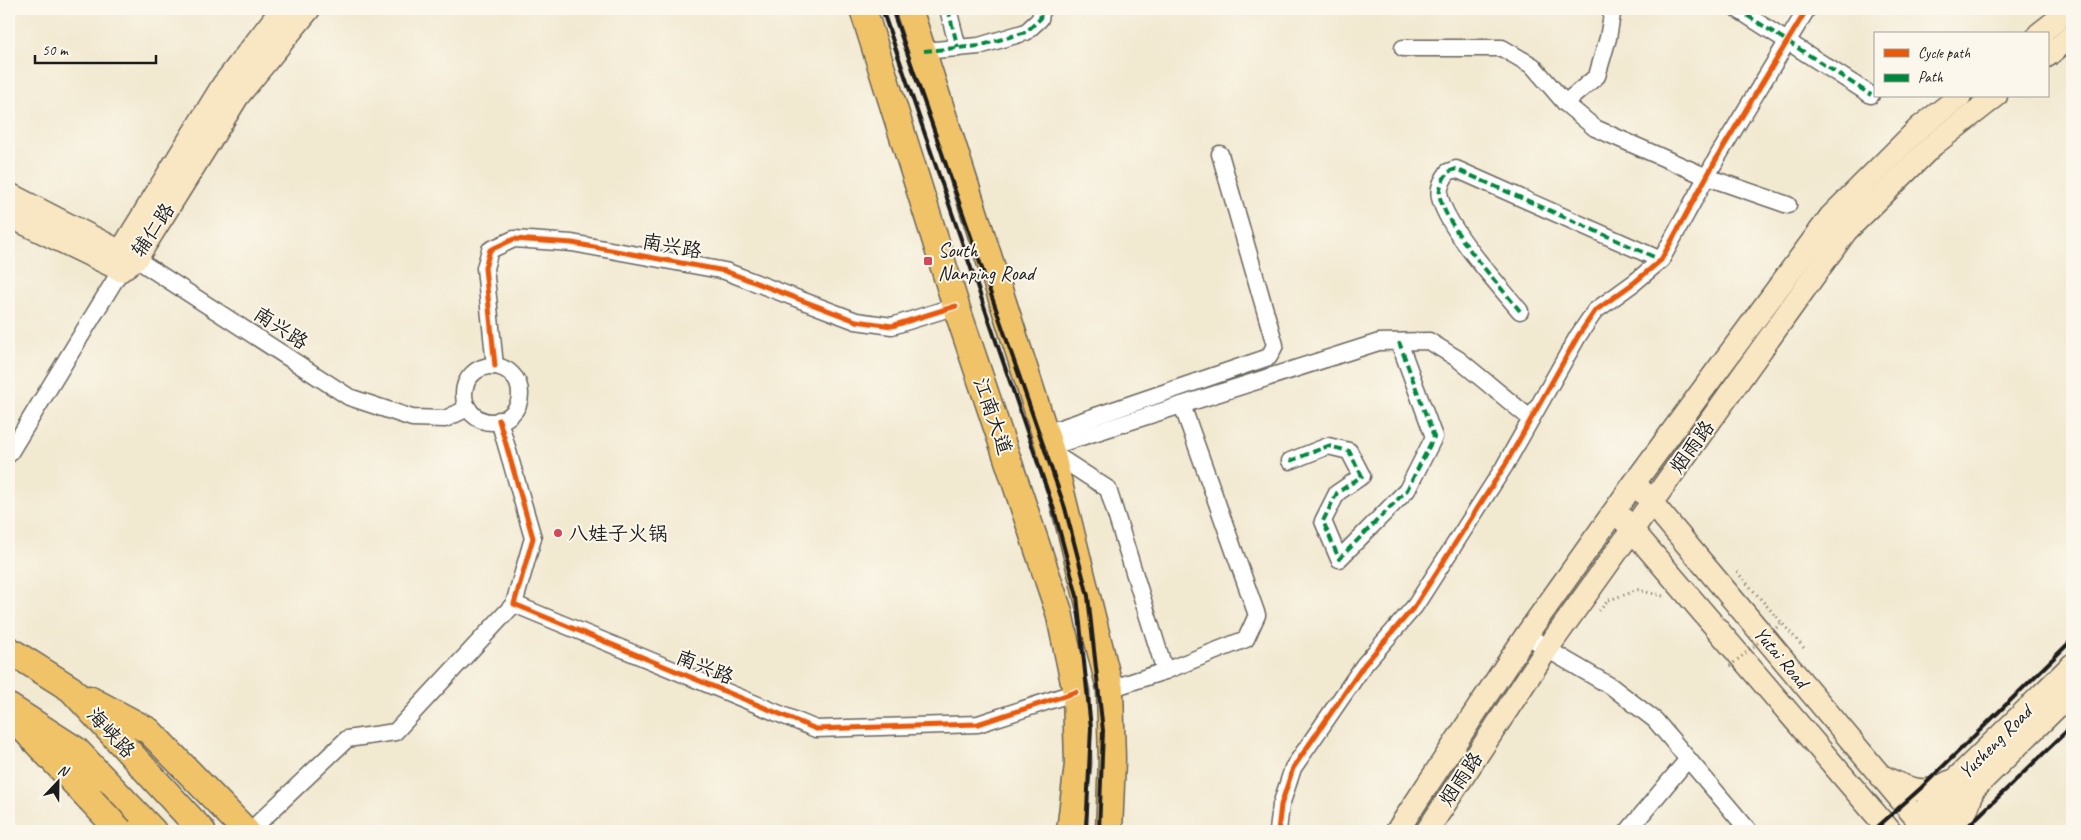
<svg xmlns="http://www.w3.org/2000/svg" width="2081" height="840" font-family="Caveat,'LXGW WenKai TC',sans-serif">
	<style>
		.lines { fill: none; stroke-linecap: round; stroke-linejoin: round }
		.minor-casing { stroke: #67645b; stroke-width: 19 }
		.secondary-casing { stroke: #67645b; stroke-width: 25 }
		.trunk-casing { stroke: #67645b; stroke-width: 29 }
		.path { stroke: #67645b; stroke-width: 3; stroke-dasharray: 1 4; stroke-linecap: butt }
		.minor { stroke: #fff; stroke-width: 16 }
		.secondary { stroke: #f9e7c3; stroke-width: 22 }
		.trunk { stroke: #f1c369; stroke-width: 26 }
		.rail { stroke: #1c1c1c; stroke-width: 4 }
		.trunk-bridge-casing { stroke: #67645b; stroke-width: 29; stroke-linecap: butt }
		.path-bridge { stroke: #67645b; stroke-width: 3; stroke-dasharray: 1 4; stroke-linecap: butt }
		.trunk-bridge { stroke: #f1c369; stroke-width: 26 }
		.quiet { stroke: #00873e; stroke-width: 4; stroke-dasharray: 8 4; stroke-linecap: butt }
		.cycleway-casing { stroke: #fbf7ec; stroke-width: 8 }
		.cycleway { stroke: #e8590c; stroke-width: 5 }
		.poi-dot { fill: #d1495b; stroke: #fbf7ec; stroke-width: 2 }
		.labels { text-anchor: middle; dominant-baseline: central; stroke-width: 4; stroke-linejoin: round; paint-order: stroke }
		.street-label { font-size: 20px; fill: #1c1c1c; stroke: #fbf7ec }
		.poi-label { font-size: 20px; fill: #1c1c1c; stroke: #fbf7ec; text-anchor: start }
	</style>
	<rect width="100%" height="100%" fill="#fbf7ec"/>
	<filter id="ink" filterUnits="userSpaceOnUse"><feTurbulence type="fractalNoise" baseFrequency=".02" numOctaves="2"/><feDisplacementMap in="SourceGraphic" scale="10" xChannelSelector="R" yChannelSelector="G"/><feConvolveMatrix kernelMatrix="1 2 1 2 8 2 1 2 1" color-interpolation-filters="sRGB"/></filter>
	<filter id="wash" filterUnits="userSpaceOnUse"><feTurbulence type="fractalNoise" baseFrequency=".0096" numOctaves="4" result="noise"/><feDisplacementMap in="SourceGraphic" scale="20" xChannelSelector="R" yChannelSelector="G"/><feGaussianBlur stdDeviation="1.12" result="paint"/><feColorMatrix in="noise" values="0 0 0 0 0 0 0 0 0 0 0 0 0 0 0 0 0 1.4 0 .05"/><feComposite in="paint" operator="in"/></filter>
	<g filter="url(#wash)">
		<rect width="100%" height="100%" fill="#f2e9d1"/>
	</g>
	<g filter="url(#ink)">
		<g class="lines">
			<defs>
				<g id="minor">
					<polyline points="948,9 958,48"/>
					<polyline points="1737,9 1871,95"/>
					<polyline points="1403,48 1502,48 1533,66 1565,103 1595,128 1707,177 1788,205"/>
					<polyline points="924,51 979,46 1026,32 1040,19 1042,9"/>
					<polyline points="1565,103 1597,76 1608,38 1613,9"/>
					<polyline points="136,259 349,397 412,418 445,419 468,408"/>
					<path d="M1520 311C1498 284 1451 233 1441 201 1437 191 1442 180 1448 172L1456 169 1661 260"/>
					<polyline points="495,366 485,268 490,250 514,239 572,243 725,271 856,321 892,326 956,306"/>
					<circle cx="492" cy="394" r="28"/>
					<polyline points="499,420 533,538 514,604 816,729 978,724 1076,692"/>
					<polyline points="1046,433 1269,357 1275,345 1220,154"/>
					<polyline points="1050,447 1379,342 1429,341 1458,359 1531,419"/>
					<polyline points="1051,452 1108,489 1165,671"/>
					<polyline points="9,454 121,270"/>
					<polyline points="1290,461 1328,446 1349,451 1362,476 1337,493 1323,521 1339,559 1407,490 1434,437 1399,342"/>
					<polyline points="1527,634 1547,649 1612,687 1655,720 1749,831"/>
					<polyline points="1110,689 1165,671 1246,639 1257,615 1182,405"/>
					<polyline points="250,831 347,739 395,732 514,604"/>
					<polyline points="1278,831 1281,805 1293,768 1364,665 1415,606 1504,467 1578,336 1595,311 1635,282 1661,260 1718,156 1807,9"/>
					<polyline points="1628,831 1688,759"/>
				</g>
				<g id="secondary">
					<polyline points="2039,34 2071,9"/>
					<polyline points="2047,56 2072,36"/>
					<polyline points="9,194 133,258"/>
					<polyline points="9,216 121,270"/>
					<polyline points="121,270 136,259 238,96 309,9"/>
					<polyline points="121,270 121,251 223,85 282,9"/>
					<polyline points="1642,491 1927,831"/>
					<polyline points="1622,518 1890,831"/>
					<path d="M1884 777C1907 789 1926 797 1949 782"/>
					<polyline points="1916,818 2072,665"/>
					<polyline points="1397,831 1527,634 1635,482 1831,216 1919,128 1960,96"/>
					<polyline points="1427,831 1547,649 1846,231 1933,145 1996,96"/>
					<polyline points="1931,831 2072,692"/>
					<polyline points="1959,831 1971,797"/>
				</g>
				<g id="trunk">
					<polyline points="863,9 956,306 1059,612 1076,692 1078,764 1070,831"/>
					<polyline points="909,9 1051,452 1110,689 1112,760 1109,831"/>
					<polyline points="9,650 71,689 202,831"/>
					<polyline points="89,699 149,731 246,831"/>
					<polyline points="9,707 76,750 153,831"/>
					<polyline points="21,726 90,799"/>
				</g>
			</defs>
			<use href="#minor" class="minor-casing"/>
			<use href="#secondary" class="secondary-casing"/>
			<use href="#trunk" class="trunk-casing"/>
			<g class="path">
				<polyline points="1737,572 1804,648"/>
				<polyline points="1599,611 1609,600 1638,590 1663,596"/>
			</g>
			<use href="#minor" class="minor"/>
			<use href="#secondary" class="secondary"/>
			<use href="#trunk" class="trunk"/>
			<g class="rail">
				<polyline points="882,9 1054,510 1077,596 1091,728 1086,831"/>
				<polyline points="892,9 1065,508 1088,596 1103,731 1099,831"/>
				<polyline points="1873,831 1921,788 2072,640"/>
				<polyline points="1963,831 2072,726"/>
			</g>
			<defs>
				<polyline id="trunk-bridge" points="90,799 120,831"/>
			</defs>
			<use href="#trunk-bridge" class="trunk-bridge-casing"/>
			<polyline class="path-bridge" points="1730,666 1782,623"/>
			<use href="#trunk-bridge" class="trunk-bridge"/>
			<g class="quiet">
				<polyline points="948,9 958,48"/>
				<polyline points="1737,9 1871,95"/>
				<polyline points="924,51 979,46 1026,32 1040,19 1042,9"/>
				<path d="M1520 311C1498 284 1451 233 1441 201 1437 191 1442 180 1448 172L1456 169 1661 260"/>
				<polyline points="1290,461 1328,446 1349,451 1362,476 1337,493 1323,521 1339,559 1407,490 1434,437 1399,342"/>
			</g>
			<defs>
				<g id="cycleway">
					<polyline points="495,366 485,268 490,250 514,239 572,243 725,271 856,321 892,326 956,306"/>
					<polyline points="499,420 533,538 514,604 816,729 978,724 1076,692"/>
					<polyline points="1278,831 1281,805 1293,768 1364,665 1415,606 1504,467 1578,336 1595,311 1635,282 1661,260 1718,156 1807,9"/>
				</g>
			</defs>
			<use href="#cycleway" class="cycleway-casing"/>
			<use href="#cycleway" class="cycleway"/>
		</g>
	</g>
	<g class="poi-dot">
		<rect x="923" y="256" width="10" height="10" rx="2.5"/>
		<circle cx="558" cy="533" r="5"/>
	</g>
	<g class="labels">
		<g class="street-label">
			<text transform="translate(153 230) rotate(-56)">辅仁路</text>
			<text transform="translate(672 246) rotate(10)">南兴路</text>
			<text transform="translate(281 328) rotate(33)">南兴路</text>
			<text transform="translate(993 416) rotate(71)">江南大道</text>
			<text transform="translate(1692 447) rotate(-54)">烟雨路</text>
			<text transform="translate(1781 657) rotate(50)">Yutai Road</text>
			<text transform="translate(705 667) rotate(22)">南兴路</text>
			<text transform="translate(111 733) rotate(47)">海峡路</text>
			<text transform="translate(1995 742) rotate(-45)">Yusheng Road</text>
			<text transform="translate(1461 779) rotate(-56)">烟雨路</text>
		</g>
		<g class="poi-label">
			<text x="938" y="250">South<tspan x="938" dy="23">Nanping Road</tspan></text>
			<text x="568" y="533">八娃子火锅</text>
		</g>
	</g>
	<rect width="2081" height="840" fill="none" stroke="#fbf7ec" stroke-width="30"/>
	<rect x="1874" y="32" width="175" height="65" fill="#fbf7ec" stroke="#a29f99"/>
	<rect x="1884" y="49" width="25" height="8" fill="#e8590c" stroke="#a29f99"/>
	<text x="1918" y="58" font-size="15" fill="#1c1c1c">Cycle path</text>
	<rect x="1884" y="74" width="25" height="8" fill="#00873e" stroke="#a29f99"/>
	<text x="1918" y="82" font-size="15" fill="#1c1c1c">Path</text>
	<g transform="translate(58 782) rotate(22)" stroke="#fbf7ec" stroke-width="4" paint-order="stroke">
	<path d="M0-4L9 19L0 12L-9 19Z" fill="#1c1c1c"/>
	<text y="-8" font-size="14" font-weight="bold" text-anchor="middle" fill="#1c1c1c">N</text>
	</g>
	<path d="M35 55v8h121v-8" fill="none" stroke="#1c1c1c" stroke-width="2.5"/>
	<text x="42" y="55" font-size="15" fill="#1c1c1c" stroke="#fbf7ec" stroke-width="4" paint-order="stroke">50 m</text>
</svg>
